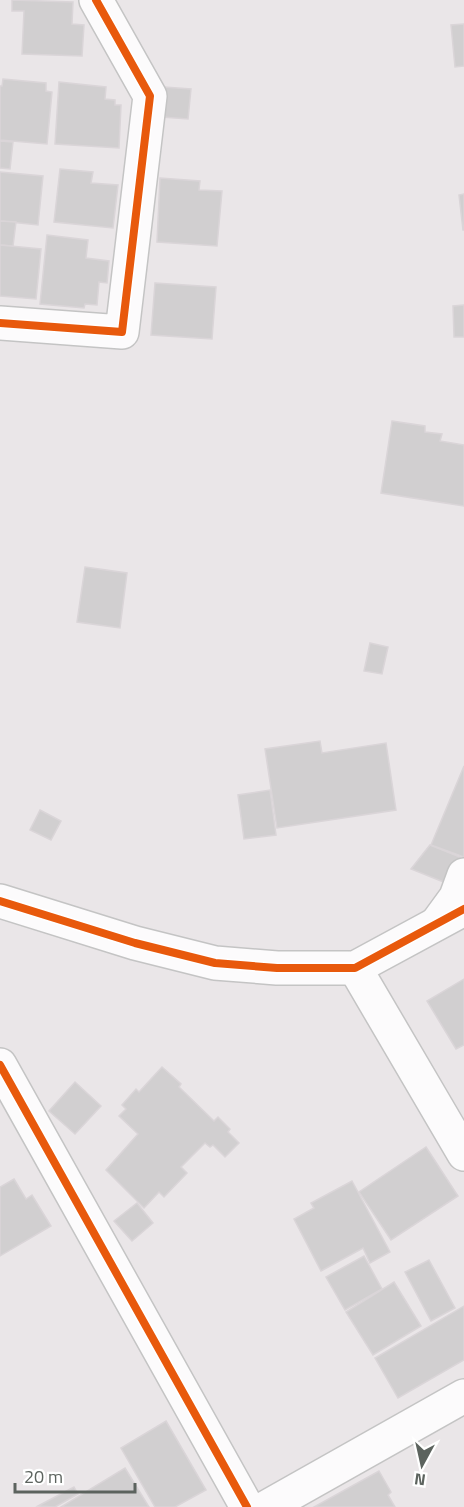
<svg xmlns="http://www.w3.org/2000/svg" width="464" height="1507" font-family="'Titillium Web',sans-serif">
	<style>
		.building { fill: #d1cfd0; stroke: #dad5d8; stroke-width: 1.5 }
		.lines { fill: none; stroke-linecap: round; stroke-linejoin: round }
		.street-casing { stroke: #c4c4c4; stroke-width: 36 }
		.street { stroke: #fcfbfc; stroke-width: 33 }
		.cycleway-casing { stroke: #fff; stroke-width: 11 }
		.cycleway { stroke: #e8590c; stroke-width: 8 }
	</style>
	<rect width="100%" height="100%" fill="#eae6e8"/>
	<g class="building">
		<polygon points="12,0 73,2 72,24 84,25 82,56 22,54 24,11 12,11"/>
		<polygon points="464,24 464,66 455,67 451,25"/>
		<polygon points="3,79 46,83 46,91 52,92 47,144 0,140 0,86 2,86"/>
		<polygon points="59,82 106,87 105,99 115,100 115,105 121,105 119,148 55,144"/>
		<polygon points="164,87 191,89 188,119 162,117"/>
		<polygon points="0,141 13,142 10,169 0,168"/>
		<polygon points="60,169 93,172 91,183 118,185 113,228 54,222"/>
		<polygon points="0,172 43,176 38,225 0,221"/>
		<polygon points="160,178 200,181 199,190 222,191 217,246 157,242"/>
		<polygon points="464,194 464,230 463,230 459,195"/>
		<polygon points="0,221 16,222 13,246 0,245"/>
		<polygon points="47,235 88,240 86,258 109,261 107,283 99,282 97,305 85,304 84,308 40,304"/>
		<polygon points="0,245 41,249 36,299 0,296"/>
		<polygon points="155,283 216,287 212,339 151,335"/>
		<polygon points="464,305 464,337 454,337 453,306"/>
		<polygon points="392,421 425,426 425,432 442,434 440,441 464,445 464,506 381,493"/>
		<polygon points="85,567 127,573 120,628 77,622"/>
		<polygon points="370,643 388,647 382,674 364,671"/>
		<polygon points="320,741 322,753 386,743 396,810 277,828 265,749"/>
		<polygon points="464,766 464,857 431,845"/>
		<polygon points="270,790 276,835 244,839 238,795"/>
		<polygon points="40,810 61,821 51,840 30,830"/>
		<polygon points="430,845 460,857 446,883 411,869"/>
		<polygon points="464,979 464,1045 456,1049 427,1001"/>
		<polygon points="162,1067 181,1084 179,1087 214,1121 218,1117 230,1129 228,1132 239,1143 225,1157 213,1145 210,1147 205,1143 181,1167 187,1173 164,1197 159,1192 144,1208 106,1170 138,1134 119,1116 126,1109 122,1105 136,1089 139,1092"/>
		<polygon points="75,1082 101,1106 75,1134 49,1111"/>
		<polygon points="426,1147 458,1196 391,1240 359,1192"/>
		<polygon points="14,1179 26,1199 32,1195 51,1226 0,1256 0,1187"/>
		<polygon points="352,1181 390,1252 370,1263 363,1248 321,1271 294,1219 314,1208 311,1203"/>
		<polygon points="137,1203 153,1223 132,1241 114,1221"/>
		<polygon points="364,1256 382,1289 345,1310 326,1277"/>
		<polygon points="429,1260 455,1308 431,1321 405,1272"/>
		<polygon points="394,1282 421,1326 373,1355 346,1312"/>
		<polygon points="464,1306 464,1360 398,1398 375,1358"/>
		<polygon points="166,1421 206,1490 175,1507 155,1507 121,1448"/>
		<polygon points="125,1468 149,1507 61,1507"/>
		<polygon points="379,1471 391,1492 388,1495 395,1507 314,1507"/>
		<polygon points="74,1487 78,1494 55,1507 38,1506"/>
	</g>
	<g class="lines">
		<defs>
			<g id="street">
				<polyline points="0,323 122,332 150,96 96,0"/>
				<polyline points="0,901 135,943 215,963 277,968 355,968 464,909"/>
				<polyline points="437,923 456,897 464,875"/>
				<polyline points="355,968 464,1154"/>
				<polyline points="0,1065 247,1507"/>
				<polyline points="267,1507 464,1396"/>
			</g>
		</defs>
		<use href="#street" class="street-casing"/>
		<use href="#street" class="street"/>
		<defs>
			<g id="cycleway">
				<polyline points="0,323 122,332 150,96 96,0"/>
				<polyline points="0,901 135,943 215,963 277,968 355,968 464,909"/>
				<polyline points="0,1065 247,1507"/>
			</g>
		</defs>
		<use href="#cycleway" class="cycleway-casing"/>
		<use href="#cycleway" class="cycleway"/>
	</g>
	<g transform="translate(422 1465) rotate(188)" stroke="#ffffff" stroke-width="4.5" paint-order="stroke">
	<path d="M0-4.5L10 22L0 15L-10 22Z" fill="#5c635e"/>
	<text y="-9" font-size="16" font-weight="bold" text-anchor="middle" fill="#5c635e">N</text>
	</g>
	<path d="M15 1483v9h120v-9" fill="none" stroke="#5c635e" stroke-width="3"/>
	<text x="24" y="1483" font-size="18" fill="#5c635e" stroke="#ffffff" stroke-width="4.5" paint-order="stroke">20 m</text>
</svg>
